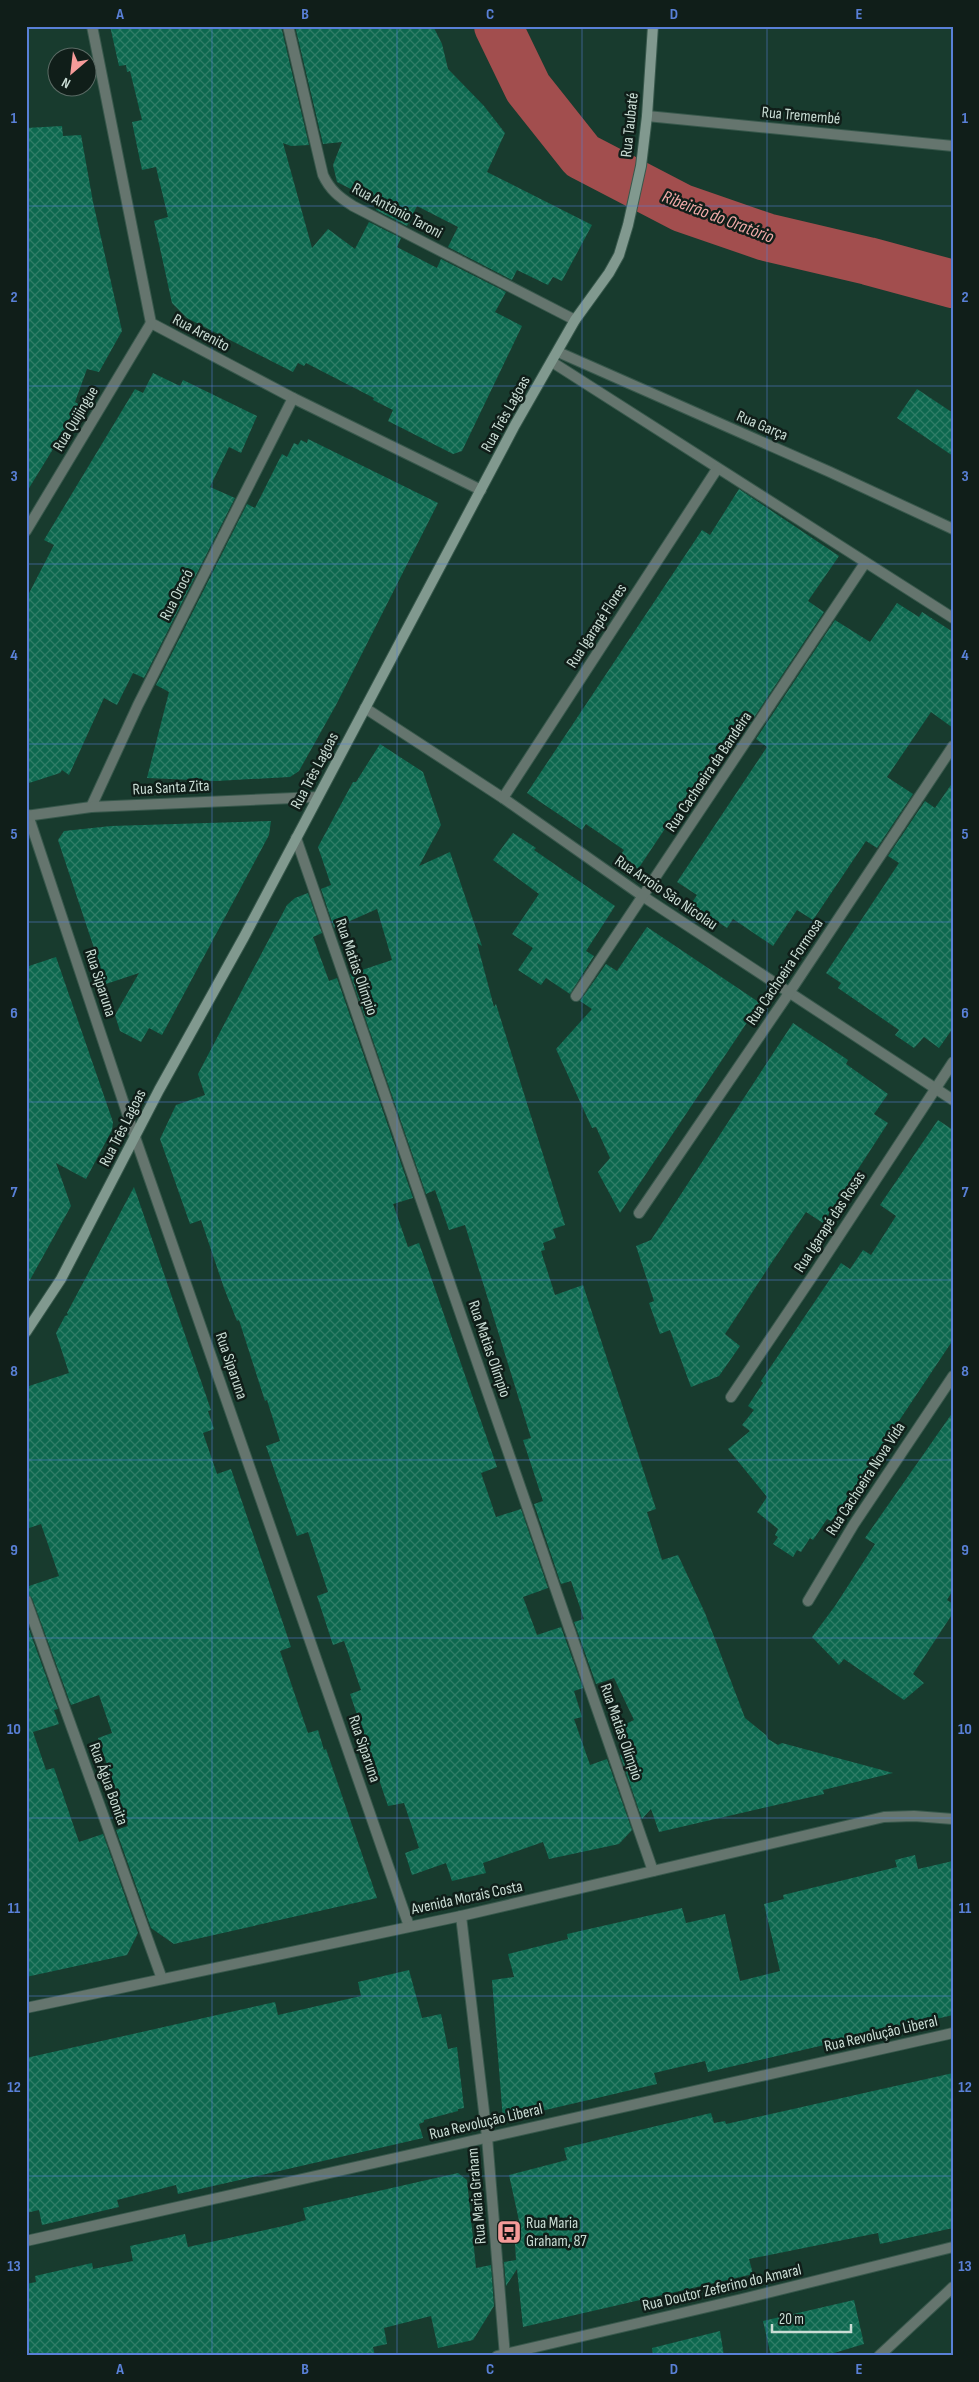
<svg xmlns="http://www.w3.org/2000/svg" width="979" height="2382" font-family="'Sofia Sans Condensed',sans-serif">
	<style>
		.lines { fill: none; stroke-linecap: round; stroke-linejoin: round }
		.river { stroke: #a24e4e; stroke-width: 48 }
		.building { fill: url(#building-cross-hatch) }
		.street-casing { stroke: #38584c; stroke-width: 12 }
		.secondary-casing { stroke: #38584c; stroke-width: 12 }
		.street { stroke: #65756e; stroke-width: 10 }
		.secondary { stroke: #81998f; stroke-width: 10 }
		.grid { fill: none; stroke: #5980d7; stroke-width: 1; stroke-opacity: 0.55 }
		.labels { text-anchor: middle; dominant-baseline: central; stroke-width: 5; stroke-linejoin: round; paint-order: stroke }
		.street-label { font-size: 16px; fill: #c9dcd4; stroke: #101e19 }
		.poi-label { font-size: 16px; fill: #c9dcd4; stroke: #101e19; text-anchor: start }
		.water-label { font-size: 18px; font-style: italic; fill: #f3aba9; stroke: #101e19 }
		.neatline { fill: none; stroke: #5980d7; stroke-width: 2 }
		.grid-label { font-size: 16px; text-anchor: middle; font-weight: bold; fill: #5980d7 }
	</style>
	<defs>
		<pattern id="building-cross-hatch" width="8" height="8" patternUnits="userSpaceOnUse" patternTransform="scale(1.25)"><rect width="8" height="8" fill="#0d684f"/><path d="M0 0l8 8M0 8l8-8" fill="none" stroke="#2f7d67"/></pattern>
	</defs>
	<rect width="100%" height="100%" fill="#183b2e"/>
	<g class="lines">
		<polyline class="river" points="498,26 528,88 582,156 682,208 766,237 868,261 953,284"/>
	</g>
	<g class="building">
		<polygon points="110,26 281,26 309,145 291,146 283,143 312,248 328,229 355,249 369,222 401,238 397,247 437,268 441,259 506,292 495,312 522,326 462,451 453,454 388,421 393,410 373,400 374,398 306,363 304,366 298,363 293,372 187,318 172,303 154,221 168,217 156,167 142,170 132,122 142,120 130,71 127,72 126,65 119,66"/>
		<polygon points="295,26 433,26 442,44 448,69 484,106 505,133 487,172 592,225 562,281 553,277 548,285 517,270 512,280 448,247 458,227 417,206 407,226 376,210 379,203 337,182 333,165 342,142 323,144"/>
		<polygon points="62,126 63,136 81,135 93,202 122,331 99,372 87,369 75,402 80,405 26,493 26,128"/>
		<polygon points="153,373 180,386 183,380 257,416 241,453 229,447 210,487 235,498 144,678 133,673 117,705 104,698 69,775 62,770 60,773 26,784 26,599 54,545 44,540 135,389 143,393"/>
		<polygon points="917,389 953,413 953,456 897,418"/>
		<polygon points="308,439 438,503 336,705 299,771 290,777 216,781 147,778 169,692 156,685 247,504 255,508 282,454 287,457 294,443 298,445 301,440 307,443"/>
		<polygon points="739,489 839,556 808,601 824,612 745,731 735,724 638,869 620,856 624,850 586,824 582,830 527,793 702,530 710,535"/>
		<polygon points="897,603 919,617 922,612 953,632 953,728 931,712 887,777 913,794 877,848 866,841 813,920 797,910 773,946 733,919 727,928 691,904 697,895 677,882 767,747 756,739 835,620 870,642"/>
		<polygon points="380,744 423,772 441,825 419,866 450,852 482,946 477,943 494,1007 496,1004 565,1225 553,1229 556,1238 543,1243 545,1250 541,1251 555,1295 583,1285 656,1509 647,1512 662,1560 678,1555 705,1613 745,1718 766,1735 768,1739 778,1745 782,1743 893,1773 823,1790 824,1794 659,1832 651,1809 642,1819 620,1755 631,1751 622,1726 634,1720 614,1678 596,1684 574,1622 584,1619 571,1581 561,1584 534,1504 543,1501 523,1440 531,1438 465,1225 449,1230 435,1190 426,1194 350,974 392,960 377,909 334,928 321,889 331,885 318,847 353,782 356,782"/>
		<polygon points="953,782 953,1028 939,1048 924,1037 914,1048 895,1035 899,1030 838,988 841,983 826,973 899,863 888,856 925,801 935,808"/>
		<polygon points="271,821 269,835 162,1035 149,1028 141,1042 120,1031 115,1015 139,973 106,984 58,840 64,831 111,826"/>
		<polygon points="513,833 536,848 534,850 615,906 586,951 594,956 570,994 546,978 541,985 518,970 533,948 512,934 539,894 493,860"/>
		<polygon points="308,893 322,933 313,937 329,981 337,978 413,1198 393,1204 408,1247 419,1243 497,1467 481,1473 496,1517 521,1509 548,1588 523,1597 537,1635 561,1627 583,1688 574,1691 582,1717 574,1719 590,1765 607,1759 632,1830 619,1844 549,1859 543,1842 483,1863 486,1873 452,1881 446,1863 412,1875 405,1853 419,1848 404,1803 388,1806 350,1694 361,1690 344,1641 333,1645 317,1596 328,1592 308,1532 297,1536 266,1446 280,1441 267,1400 265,1401 239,1320 237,1321 224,1288 201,1220 190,1224 160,1139 176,1105 205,1095 198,1074 287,905 295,898"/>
		<polygon points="647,927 760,1003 620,1213 598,1172 610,1158 596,1127 592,1128 556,1049 592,1009 580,1001 606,964 617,971"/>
		<polygon points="56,957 113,1122 112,1130 86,1179 56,1163 71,1206 26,1287 26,967"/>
		<polygon points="793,1023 848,1060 846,1064 888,1094 874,1114 888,1123 823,1223 806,1212 772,1262 725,1334 740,1346 719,1376 691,1387 670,1330 660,1334 649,1303 654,1301 636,1246 651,1240"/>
		<polygon points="938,1120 953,1130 953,1340 834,1518 831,1521 827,1519 813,1540 810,1538 801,1552 797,1550 793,1557 773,1544 778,1537 775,1535 778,1529 757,1512 767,1497 728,1449 750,1431 742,1425 754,1410 748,1406 763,1383 761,1381 841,1263 850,1269 863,1250 871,1255 896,1216 880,1205"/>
		<polygon points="134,1187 211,1410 208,1411 214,1429 203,1433 217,1474 231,1469 291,1647 280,1651 308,1733 318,1730 324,1750 326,1749 377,1898 174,1944 151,1928 116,1830 128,1826 98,1738 112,1733 99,1695 71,1705 32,1598 26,1593 26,1587 59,1576 41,1524 26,1529 26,1387 69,1373 56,1333 65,1316 68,1315 67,1313"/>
		<polygon points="953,1412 953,1590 947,1600 953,1604 953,1613 913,1674 924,1683 904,1700 844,1659 839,1665 812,1637 835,1606 875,1544 865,1538"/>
		<polygon points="26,1621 58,1709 54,1710 59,1724 33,1732 46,1770 54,1768 79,1842 103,1834 138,1933 127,1955 26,1977"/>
		<polygon points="915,1855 918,1869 953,1861 953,2015 708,2072 705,2061 654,2073 657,2084 503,2120 492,1980 514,1977 508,1954 568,1939 567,1934 682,1908 686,1923 725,1914 740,1981 780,1971 764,1904 784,1899 783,1895 897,1867 895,1860"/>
		<polygon points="409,1970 422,2018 441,2014 448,2049 457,2047 464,2108 458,2109 458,2111 424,2120 424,2122 419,2124 423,2138 178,2194 176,2185 117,2200 119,2207 42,2225 39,2210 26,2213 26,2058 275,2002 278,2015 361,1996 358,1982"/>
		<polygon points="953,2073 953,2228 880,2244 878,2233 749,2259 753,2274 523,2327 517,2269 506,2286 504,2262 516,2260 515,2244 518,2243 514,2227 520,2225 509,2175 567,2160 564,2148 711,2113 714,2123 725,2121 726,2124"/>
		<polygon points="458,2173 467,2180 476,2268 491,2265 494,2306 473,2340 438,2348 431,2316 384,2328 387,2344 373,2347 375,2356 209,2356 208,2353 194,2356 31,2356 26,2336 26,2284 36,2282 35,2276 92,2263 93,2269 133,2261 130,2246 185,2234 188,2247 288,2225 306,2220 303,2208"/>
		<polygon points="854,2300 864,2344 824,2356 771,2356 763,2321"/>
		<polygon points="720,2331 724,2356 653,2356 652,2348"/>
	</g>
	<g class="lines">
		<defs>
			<g id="street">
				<polyline points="92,26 151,323 293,398 481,490"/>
				<path d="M288 26 323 175C330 190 339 197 353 206L575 320"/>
				<polyline points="647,116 953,146"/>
				<polyline points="558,352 830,472 953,529"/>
				<polyline points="552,362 953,618"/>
				<polyline points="26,531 151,323"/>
				<polyline points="365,708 503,798 644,897 953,1100"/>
				<polyline points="503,798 717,469"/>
				<polyline points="91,807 138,705 293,398"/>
				<polyline points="28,815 135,1137 409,1926"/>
				<polyline points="26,816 91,807 317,797"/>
				<polyline points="296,838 653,1871"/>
				<polyline points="576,996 865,563"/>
				<polyline points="639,1213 789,993 953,746"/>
				<polyline points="731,1397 816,1271 953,1062"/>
				<polyline points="26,1600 162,1979"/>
				<polyline points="808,1601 854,1524 953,1376"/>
				<polyline points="461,1916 487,2137 505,2356"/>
				<polyline points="26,2008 461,1916 884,1817 914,1816 953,1819"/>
				<polyline points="26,2241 953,2033"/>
				<polyline points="497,2356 742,2299 953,2247"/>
				<polyline points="879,2356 953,2287"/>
			</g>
			<polyline id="secondary" points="26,1332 61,1279 159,1090 244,937 515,425 575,320 609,273 619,255 628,225 641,166 647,116 653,26"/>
		</defs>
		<use href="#street" class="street-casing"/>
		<use href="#secondary" class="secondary-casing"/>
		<use href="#street" class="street"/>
		<use href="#secondary" class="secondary"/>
	</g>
	<path class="grid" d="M212 26V2356M397 26V2356M582 26V2356M767 26V2356M26 206H953M26 386H953M26 564H953M26 744H953M26 922H953M26 1102H953M26 1280H953M26 1460H953M26 1638H953M26 1818H953M26 1996H953M26 2176H953"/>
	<defs>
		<symbol id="bus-square" viewBox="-11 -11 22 22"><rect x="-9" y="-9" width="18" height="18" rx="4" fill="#f59b99" stroke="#101e19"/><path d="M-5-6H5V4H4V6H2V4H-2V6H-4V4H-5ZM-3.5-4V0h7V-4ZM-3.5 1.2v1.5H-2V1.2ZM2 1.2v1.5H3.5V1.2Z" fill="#111"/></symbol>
	</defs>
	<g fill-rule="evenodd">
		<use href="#bus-square" x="495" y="2218" width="28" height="28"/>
	</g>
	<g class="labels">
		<g class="street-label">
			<text transform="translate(801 116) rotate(5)">Rua Tremembé</text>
			<text transform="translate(630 125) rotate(-84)">Rua Taubaté</text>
			<text transform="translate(397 211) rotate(28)">Rua Antônio Taroni</text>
			<text transform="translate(201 333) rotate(28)">Rua Arenito</text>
			<text transform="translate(506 414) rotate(-61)">Rua Três Lagoas</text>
			<text transform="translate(76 419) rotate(-59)">Rua Quijingue</text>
			<text transform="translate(762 426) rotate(23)">Rua Garça</text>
			<text transform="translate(177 595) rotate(-63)">Rua Orocó</text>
			<text transform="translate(597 626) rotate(-57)">Rua Igarapé Flores</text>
			<text transform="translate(315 771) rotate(-62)">Rua Três Lagoas</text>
			<text transform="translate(709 772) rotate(-56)">Rua Cachoeira da Bandeira</text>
			<text transform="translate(171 788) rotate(-3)">Rua Santa Zita</text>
			<text transform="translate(666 893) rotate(34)">Rua Arroio São Nicolau</text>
			<text transform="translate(356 967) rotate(71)">Rua Matias Olímpio</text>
			<text transform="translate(785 972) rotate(-56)">Rua Cachoeira Formosa</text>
			<text transform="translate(100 983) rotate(72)">Rua Siparuna</text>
			<text transform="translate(123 1128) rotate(-63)">Rua Três Lagoas</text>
			<text transform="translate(830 1222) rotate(-57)">Rua Igarapé das Rosas</text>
			<text transform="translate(489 1349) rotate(71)">Rua Matias Olímpio</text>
			<text transform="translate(231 1366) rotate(71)">Rua Siparuna</text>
			<text transform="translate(866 1479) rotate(-57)">Rua Cachoeira Nova Vida</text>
			<text transform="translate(621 1732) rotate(71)">Rua Matias Olímpio</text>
			<text transform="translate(364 1749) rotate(71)">Rua Siparuna</text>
			<text transform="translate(108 1784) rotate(70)">Rua Água Bonita</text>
			<text transform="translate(467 1898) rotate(-12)">Avenida Morais Costa</text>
			<text transform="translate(881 2034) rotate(-13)">Rua Revolução Liberal</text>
			<text transform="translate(486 2122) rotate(-13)">Rua Revolução Liberal</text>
			<text transform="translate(477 2196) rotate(-95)">Rua Maria Graham</text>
			<text transform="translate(722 2288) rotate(-13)">Rua Doutor Zeferino do Amaral</text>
		</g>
		<g class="poi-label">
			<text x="526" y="2223">Rua Maria<tspan x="526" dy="18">Graham, 87</tspan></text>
		</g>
		<g class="water-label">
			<text transform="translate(718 217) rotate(21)">Ribeirão do Oratório</text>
		</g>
	</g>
	<rect width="979" height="2382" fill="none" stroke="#101e19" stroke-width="55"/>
	<g transform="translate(72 72) rotate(208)"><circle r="24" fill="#101e19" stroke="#5a6a64"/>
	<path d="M0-4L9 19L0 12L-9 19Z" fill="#f59b99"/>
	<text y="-8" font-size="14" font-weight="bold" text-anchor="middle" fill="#c9dcd4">N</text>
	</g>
	<path d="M772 2324v8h79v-8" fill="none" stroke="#c9dcd4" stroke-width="2.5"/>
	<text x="779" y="2324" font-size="15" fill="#c9dcd4" stroke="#101e19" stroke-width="4" paint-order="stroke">20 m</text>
	<rect x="28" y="28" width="924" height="2326" class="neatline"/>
	<g class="grid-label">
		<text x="120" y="19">A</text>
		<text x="305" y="19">B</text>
		<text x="490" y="19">C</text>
		<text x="674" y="19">D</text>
		<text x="859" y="19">E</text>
		<text x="14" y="123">1</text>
		<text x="965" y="123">1</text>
		<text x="14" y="302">2</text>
		<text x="965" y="302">2</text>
		<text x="14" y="481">3</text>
		<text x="965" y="481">3</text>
		<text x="14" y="660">4</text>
		<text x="965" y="660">4</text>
		<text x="14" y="839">5</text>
		<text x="965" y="839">5</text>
		<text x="14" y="1018">6</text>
		<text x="965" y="1018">6</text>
		<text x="14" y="1197">7</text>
		<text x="965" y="1197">7</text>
		<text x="14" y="1376">8</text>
		<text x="965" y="1376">8</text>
		<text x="14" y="1555">9</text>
		<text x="965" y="1555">9</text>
		<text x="14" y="1734">10</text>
		<text x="965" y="1734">10</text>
		<text x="14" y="1913">11</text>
		<text x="965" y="1913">11</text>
		<text x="14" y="2092">12</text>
		<text x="965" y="2092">12</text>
		<text x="14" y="2271">13</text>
		<text x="965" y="2271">13</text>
		<text x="120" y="2374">A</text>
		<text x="305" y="2374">B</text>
		<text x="490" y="2374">C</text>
		<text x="674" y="2374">D</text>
		<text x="859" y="2374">E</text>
	</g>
</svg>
